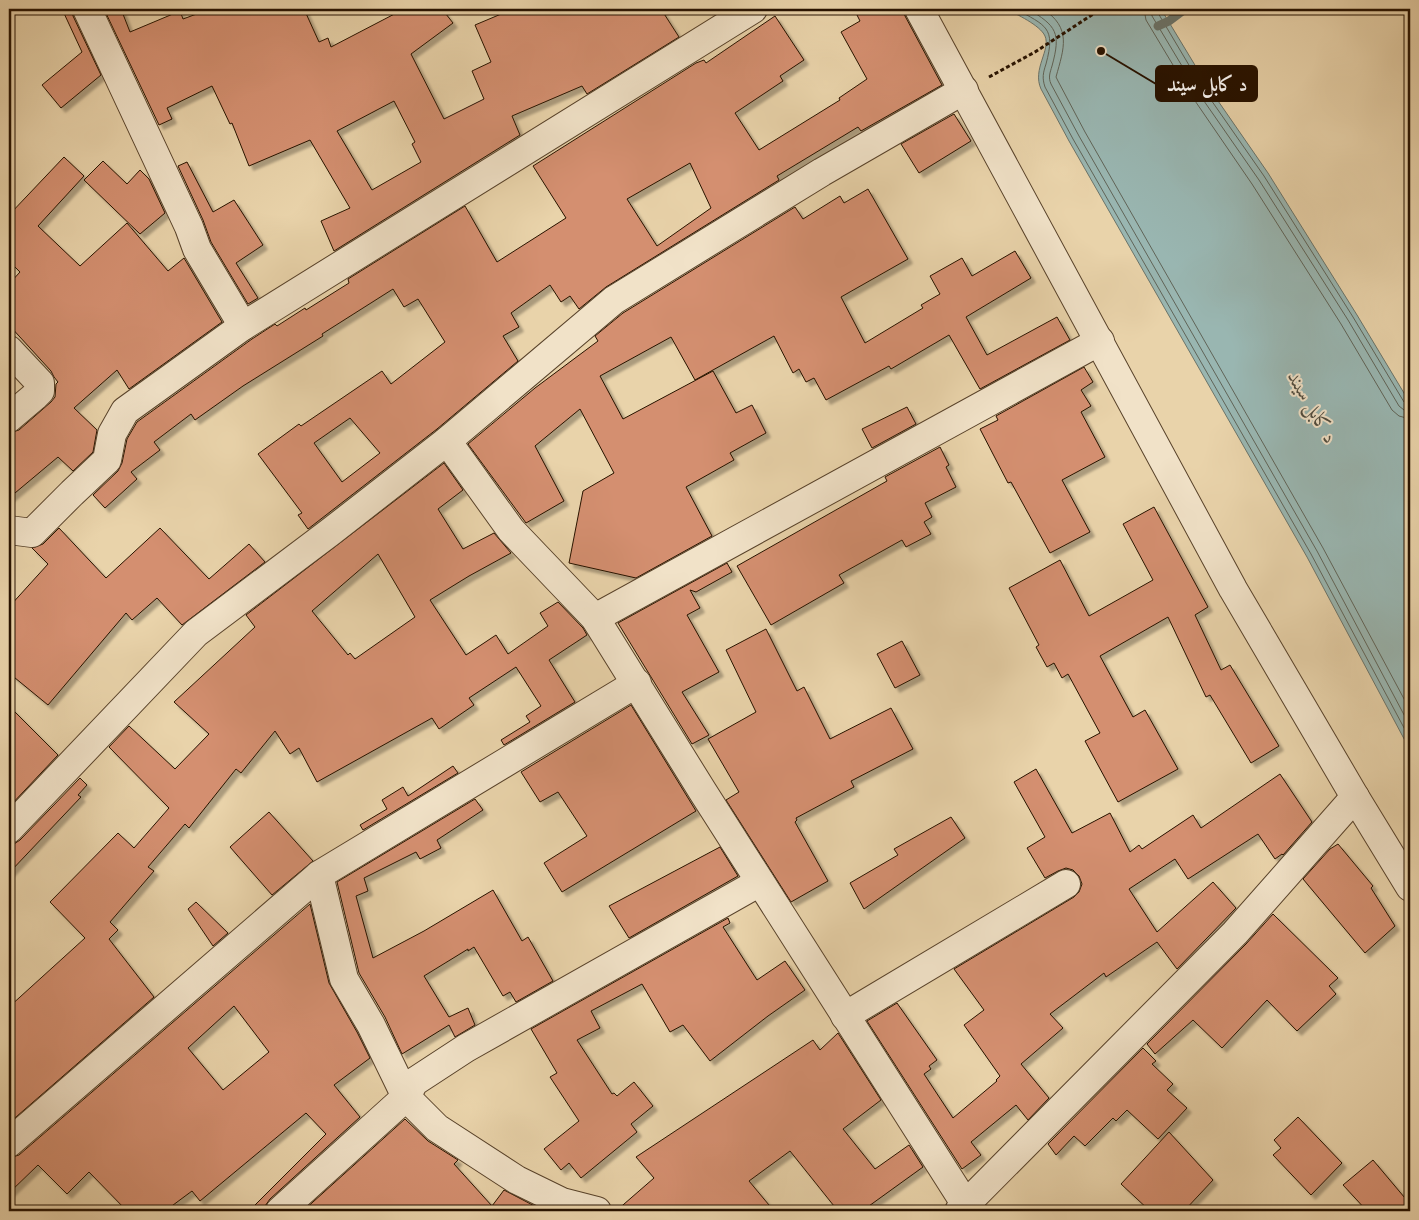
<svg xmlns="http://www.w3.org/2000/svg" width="1419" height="1220" font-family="'EB Garamond',Amiri,serif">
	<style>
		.water { fill: #99b6b1; stroke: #6b746a }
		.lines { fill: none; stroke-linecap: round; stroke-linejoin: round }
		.shore { stroke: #606458; stroke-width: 1 }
		.stream { stroke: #6b746a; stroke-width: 9 }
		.building { fill: #d48f6f; stroke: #271200; fill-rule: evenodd; filter: url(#shadow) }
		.minor-casing { stroke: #58422a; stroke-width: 30 }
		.tertiary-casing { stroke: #58422a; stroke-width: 30 }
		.path { stroke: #271200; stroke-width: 3; stroke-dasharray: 4 2.5; stroke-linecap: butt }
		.minor { stroke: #f1e2c8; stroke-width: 28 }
		.tertiary { stroke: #f1e2c8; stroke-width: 28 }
		.labels { text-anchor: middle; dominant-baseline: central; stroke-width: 4; stroke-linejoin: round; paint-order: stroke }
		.water-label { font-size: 20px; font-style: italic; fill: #4f4b3e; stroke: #f1e2c8 }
		.leader { fill: none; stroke: #271200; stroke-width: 2 }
		.callout-dot { fill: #271200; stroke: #f1e2c8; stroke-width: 2 }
		.callout { fill: #271200; stroke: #271200; stroke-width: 2 }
		.callout-label { font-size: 20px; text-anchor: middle; font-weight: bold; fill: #fff }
	</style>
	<defs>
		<filter id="shadow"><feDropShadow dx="4.5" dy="4.5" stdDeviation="1" flood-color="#0004"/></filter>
	</defs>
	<rect width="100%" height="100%" fill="#e9d3aa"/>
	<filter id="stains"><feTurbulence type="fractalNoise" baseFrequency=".004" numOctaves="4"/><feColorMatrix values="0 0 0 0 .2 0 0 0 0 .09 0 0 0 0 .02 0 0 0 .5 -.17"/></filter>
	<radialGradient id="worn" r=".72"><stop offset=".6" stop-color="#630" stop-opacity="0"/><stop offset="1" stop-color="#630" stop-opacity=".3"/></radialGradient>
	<path class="water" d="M1006 9H1161L1207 85 1268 173 1357 315 1410 403V750L1307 557 1069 141 1041 89C1032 69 1051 50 1045 36 1040 25 1016 14 1006 9Z"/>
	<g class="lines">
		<g class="shore">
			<path d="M1016 9C1046 26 1056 27 1046 64 1043 73 1042 78 1045 87L1073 139 1311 554 1410 739"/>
			<path d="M1028 9C1057 26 1061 33 1052 66 1050 73 1048 77 1051 84L1079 136 1317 551 1410 726"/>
			<path d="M1043 9C1072 28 1064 48 1056 77L1058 81 1085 132 1323 548 1410 710"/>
			<polyline points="1144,9 1146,20 1191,95 1252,184 1341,324 1392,410 1399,416 1410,419"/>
			<polyline points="1151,9 1152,16 1197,91 1259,180 1348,320 1399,406 1404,410 1410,411"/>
			<polyline points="1157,9 1158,13 1202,87 1264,176 1353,317 1404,402 1410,405"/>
		</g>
		<polyline class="stream" points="1158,26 1169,21 1185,9"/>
	</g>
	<g class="building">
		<polygon points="62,9 72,9 73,16 101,75 61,108 42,85 82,52"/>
		<path d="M104 9H121L130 32 180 11 183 19 210 9H304L319 42 328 38 331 47 404 9H442L453 23 411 54 444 119 484 99 472 71 491 62 475 25 513 9H661L679 37 587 94 582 86 512 116 520 135 334 251 321 221 350 208 310 140 249 166 232 123 230 124 212 86 167 108 172 119 159 125ZM394 101 415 142 412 144 421 162 372 190 337 131Z"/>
		<path d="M854 9H903L905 16 942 85 861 131 858 127 777 176 779 180 606 287 579 309 570 296 561 302 550 285 511 313 519 327 503 336 518 361 437 429 308 529 298 515 302 513 258 454 299 424 301 426 382 371 391 384 445 342 418 299 404 307 393 289 322 334 323 336 243 386 195 420 191 414 154 442 160 450 131 472 137 479 105 508 93 495 118 471 122 463 127 439 137 422 252 339 275 324 277 326 305 308 306 310 349 283 348 279 465 206 497 262 566 218 533 166 696 63 704 60 706 63 775 16 804 60 780 76 783 81 735 113 759 150 840 100 839 98 867 79 841 32 860 21ZM690 163 711 208 657 246 627 199ZM350 418 380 453 342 482 314 443Z"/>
		<polygon points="954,114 971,141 919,173 901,144"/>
		<polygon points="64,157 84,176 38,226 80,266 127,223 168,271 184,258 222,322 129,389 117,370 74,408 97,430 93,452 73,471 58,457 9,498 9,433 19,430 51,402 55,397 56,384 58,382 54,377 51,371 9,325 9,284 20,272 9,261 9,215"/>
		<polygon points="103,161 127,184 140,170 149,179 165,213 140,234 84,180"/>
		<polygon points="187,162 213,212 234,200 263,245 236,263 258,298 248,304 211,242 203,220 178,166"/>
		<polygon points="868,189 908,259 841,297 865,343 923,308 921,305 940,294 930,276 962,258 972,276 1015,251 1031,278 966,317 987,355 1057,317 1070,340 980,389 949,335 891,369 889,366 826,400 814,378 806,382 799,369 793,373 774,336 695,380 671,337 600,376 623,419 713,371 736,413 752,405 766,433 730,453 734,460 686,487 712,536 636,578 569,563 583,491 614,473 580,409 535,446 564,501 526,523 468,444 535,388 598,341 595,336 623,313 795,207 803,219 840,196 844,203"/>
		<polygon points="1084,367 1093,382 1081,390 1091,406 1081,412 1105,457 1062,480 1090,532 1050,553 1011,482 1008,483 980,429 998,420 996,416"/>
		<polygon points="907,407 916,424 872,448 862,429"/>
		<polygon points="940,447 949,465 946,467 956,487 925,503 932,517 924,522 931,534 906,547 902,540 839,575 844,583 771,625 737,566 887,481 885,477"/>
		<path d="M444 463 463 490 438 509 463 549 494 533 511 553 469 576 430 600 466 655 496 635 508 654 548 626 540 613 558 602 583 628 587 635 549 660 575 702 504 745 501 740 530 722 526 716 541 706 516 667 469 698 474 705 439 729 432 718 317 782 299 748 290 754 275 731 241 773 236 769 189 828 185 824 148 867 154 871 110 922 118 930 109 939 154 997 9 1123V1007L85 938 50 902 118 833 134 848 169 808 109 747 129 726 175 769 209 734 174 702 255 627 246 615ZM378 554 415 617 355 659 350 653 348 655 312 611Z"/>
		<polygon points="1154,507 1208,607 1195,615 1221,670 1230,665 1279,746 1251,763 1210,695 1206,697 1168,617 1100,656 1133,717 1145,710 1178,769 1118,802 1085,741 1100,733 1068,674 1062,678 1054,663 1047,667 1036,647 1039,645 1009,588 1060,560 1089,616 1153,580 1123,524"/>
		<polygon points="59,528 106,578 160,528 209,579 249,544 265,562 182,625 157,598 132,620 126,613 48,705 9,673 9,607 48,564 32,548 43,544"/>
		<polygon points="727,563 732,572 696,592 690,590 700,608 687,615 719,672 682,692 709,735 692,744 618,623"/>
		<polygon points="766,629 797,691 804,687 830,739 891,708 913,749 851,781 854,787 796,818 797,820 795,822 828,881 791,902 726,800 739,792 708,739 756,712 726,650"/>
		<polygon points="902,641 920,675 895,688 877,654"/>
		<polygon points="631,705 696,811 562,892 544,863 587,836 558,792 540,802 521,772"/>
		<polygon points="9,706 58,755 9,807"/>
		<polygon points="453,766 458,773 363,830 360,825 387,809 382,800 403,787 408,796"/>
		<polygon points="1036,769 1072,833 1110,813 1130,852 1139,845 1142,849 1193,815 1201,828 1280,774 1312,822 1283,855 1282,854 1275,859 1258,834 1188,879 1175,859 1129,889 1157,932 1213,882 1236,908 1177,969 1157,942 1106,977 1104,973 1050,1014 1063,1028 1021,1064 1049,1098 1028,1120 1016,1105 971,1142 981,1155 962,1169 867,1021 897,1003 937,1060 929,1066 931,1069 924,1074 953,1118 997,1081 996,1080 1000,1076 964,1025 984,1010 954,969 1074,897 1079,892 1082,884 1079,876 1073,870 1066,868 1058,871 1045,878 1027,848 1045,837 1014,782"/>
		<polygon points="80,778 87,785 78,795 81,797 9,873 9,844 14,844 20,840"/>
		<polygon points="475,799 483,810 437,840 441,848 420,859 416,852 364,878 368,891 356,896 373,958 424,931 493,890 522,941 528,937 553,981 516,1002 510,992 503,996 474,947 468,951 468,949 424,976 449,1017 468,1008 475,1025 455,1037 449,1025 402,1054 385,1017 359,973 337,882"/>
		<polygon points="269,812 313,861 272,895 230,847"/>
		<polygon points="951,817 965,838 864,909 850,883 898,855 894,849"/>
		<polygon points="1338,844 1373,886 1371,888 1395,926 1365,953 1303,879 1330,849"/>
		<polygon points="720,847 738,876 629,938 609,906"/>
		<polygon points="196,902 228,933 213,946 188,909"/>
		<path d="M310 904 329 983 357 1032 370 1058 334 1085 360 1117 270 1199 265 1206V1211H249L326 1134 306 1113 200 1201 192 1191 165 1211H127L89 1172 67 1194 38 1165 9 1193V1158L19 1155ZM234 1006 269 1052 223 1090 188 1048Z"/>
		<polygon points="1273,914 1338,978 1329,986 1336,994 1297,1031 1267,1000 1222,1048 1193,1020 1155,1054 1147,1044 1246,944"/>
		<polygon points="728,918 730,923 723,927 757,980 785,961 805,990 768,1016 710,1061 683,1025 670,1032 642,984 591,1011 600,1028 577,1040 612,1094 614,1093 617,1096 634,1082 653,1106 631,1124 637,1132 581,1178 569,1163 561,1170 544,1149 579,1121 550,1077 557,1073 531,1029"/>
		<polygon points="838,1033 881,1100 843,1129 875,1169 909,1145 923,1167 862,1211 838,1211 790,1151 749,1181 774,1211 616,1211 654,1178 636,1157 813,1040 820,1050"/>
		<polygon points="1143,1048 1156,1061 1152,1064 1173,1084 1167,1090 1187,1108 1158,1139 1127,1110 1116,1121 1113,1118 1085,1146 1074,1136 1056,1155 1048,1144"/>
		<polygon points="1298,1117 1342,1163 1311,1195 1273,1155 1281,1148 1274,1140"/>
		<polygon points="405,1119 428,1141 458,1160 454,1164 492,1206 504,1190 544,1211 303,1211"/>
		<polygon points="1169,1132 1213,1180 1184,1211 1150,1211 1121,1184"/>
		<polygon points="1373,1160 1410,1204 1410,1211 1367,1211 1343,1185"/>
	</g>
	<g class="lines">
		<defs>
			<g id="minor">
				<polyline points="87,9 189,227 197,249 243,326"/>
				<polyline points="9,350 40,383 40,391 35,396 9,418"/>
				<polyline points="447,441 511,530 595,618 703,792 966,1205"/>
				<polyline points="9,530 32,533 72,493 107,460 112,434 125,411 243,326 753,9"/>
				<polyline points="595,618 1100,341"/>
				<polyline points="9,829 196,633 329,533 447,441 614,300 822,172 964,90"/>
				<polyline points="319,875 344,979 371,1025 406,1097 437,1128 517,1180 562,1202 597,1211"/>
				<polyline points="845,1016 1066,884"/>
				<polyline points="9,1143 319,875 637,683"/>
				<polyline points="280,1211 406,1097 414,1082 466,1048 760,882"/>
				<polyline points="959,1211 1235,933 1355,797"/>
			</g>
			<polyline id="tertiary" points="919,9 1233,589 1355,797 1410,887"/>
		</defs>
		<use href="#minor" class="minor-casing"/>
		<use href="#tertiary" class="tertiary-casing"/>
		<polyline class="path" points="989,77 1035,52 1101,9"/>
		<use href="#minor" class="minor"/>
		<use href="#tertiary" class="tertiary"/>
	</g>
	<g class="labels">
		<g class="water-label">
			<text transform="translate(1313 407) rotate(60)">د کابل سيند</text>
		</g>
	</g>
	<path class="leader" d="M1101 51L1156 84"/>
	<circle class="callout-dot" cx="1101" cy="51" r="5"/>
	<rect class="callout" x="1156" y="66" width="101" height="35" rx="5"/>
	<g class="callout-label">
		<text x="1207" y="91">د کابل سيند</text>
	</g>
	<rect width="1419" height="1220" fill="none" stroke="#e9d3aa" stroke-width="30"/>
	<rect x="10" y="10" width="1399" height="1200" fill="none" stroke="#271200" stroke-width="2.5"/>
	<rect x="15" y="15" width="1389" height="1190" fill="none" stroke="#271200"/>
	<rect width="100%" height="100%" filter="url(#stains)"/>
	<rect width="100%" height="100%" fill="url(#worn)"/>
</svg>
